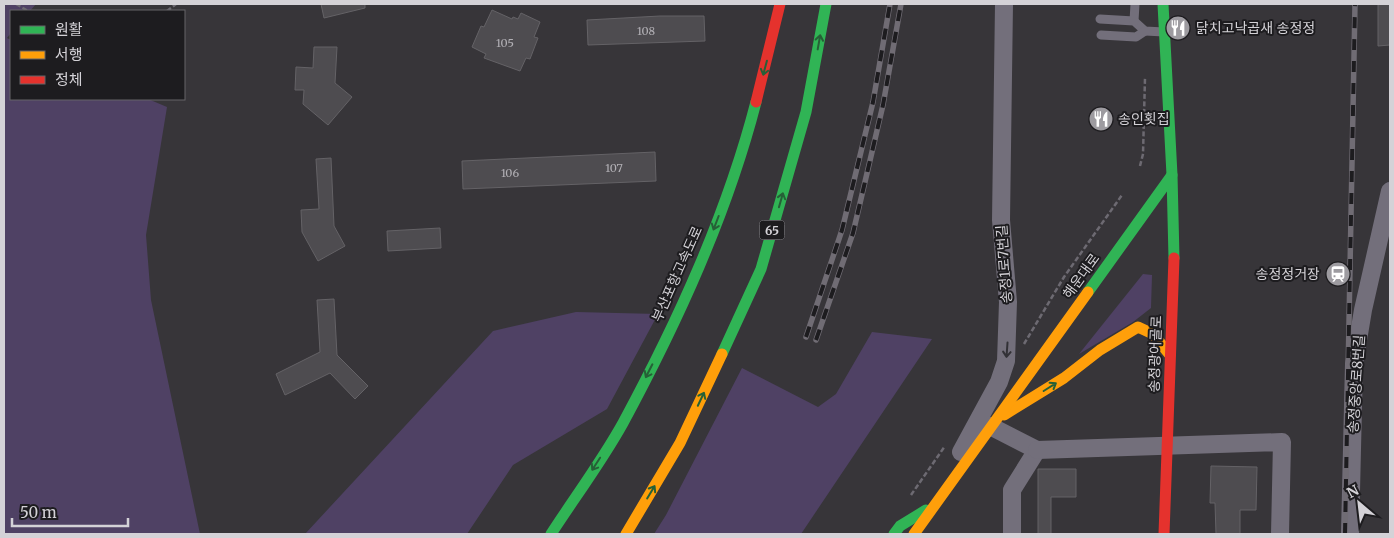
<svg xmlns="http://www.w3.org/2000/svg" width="1394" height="538" font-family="Merriweather,'Noto Sans KR',serif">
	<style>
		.green { fill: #4f4164 }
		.building { fill: #4e4c50; stroke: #646266 }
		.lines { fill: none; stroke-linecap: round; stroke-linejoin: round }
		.path { stroke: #6d6a72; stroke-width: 2.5; stroke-dasharray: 5 2.5; stroke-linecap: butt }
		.lane { stroke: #736f7b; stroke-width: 9 }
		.street { stroke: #736f7b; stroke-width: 18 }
		.fast { stroke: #30b455; stroke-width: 11 }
		.slow { stroke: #ff9f0a; stroke-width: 11 }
		.jam { stroke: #e5322d; stroke-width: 11 }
		.rail-casing { stroke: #706c74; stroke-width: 5.5 }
		.rail { stroke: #1d1c1f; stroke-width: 4; stroke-dasharray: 11; stroke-linecap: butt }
		.oneway { stroke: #266037 }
		.oneway2 { stroke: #323136 }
		.labels { text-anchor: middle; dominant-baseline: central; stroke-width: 4; stroke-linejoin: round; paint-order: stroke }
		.number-label { font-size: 11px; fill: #b2b0b5 }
		.shield { fill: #1d1c1f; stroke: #9d9ba0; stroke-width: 1 }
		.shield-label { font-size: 12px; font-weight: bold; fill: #d4d2d7 }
		.poi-label { font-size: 14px; fill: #d4d2d7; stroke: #1d1c1f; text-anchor: start }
		.street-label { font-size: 14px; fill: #d4d2d7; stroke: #1d1c1f }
	</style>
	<rect width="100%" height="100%" fill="#373539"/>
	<g class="green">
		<polygon points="4,4 36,4 30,11 11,11 11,33 7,38 11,40 11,99 148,99 167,107 146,235 151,300 200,534 4,534"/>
		<polygon points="1143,274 1152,275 1151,308 1133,322 1079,354"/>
		<polygon points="576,312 658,314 607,409 513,465 467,534 305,534 493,331"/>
		<polygon points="872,332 932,339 801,534 654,534 666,515 742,368 818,407 836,394"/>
	</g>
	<g class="building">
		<polygon points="321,4 365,4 365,8 324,18"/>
		<polygon points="1378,4 1390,4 1390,45 1378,46"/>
		<polygon points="492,10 512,19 513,17 518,19 521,13 540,22 534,37 538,38 530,59 526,58 520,71 484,58 486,54 472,47 481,26 484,27"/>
		<polygon points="660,16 704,16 705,41 588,45 587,20"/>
		<polygon points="314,47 337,47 335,83 352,97 328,125 303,104 304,90 295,90 296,67 313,68"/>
		<polygon points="655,152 656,181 463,189 462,161"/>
		<polygon points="331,158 334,226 345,246 318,261 302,232 301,210 319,209 316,159"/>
		<polygon points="440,228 441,248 388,251 387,231"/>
		<polygon points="334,299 337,355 368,386 355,399 330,373 285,395 276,374 320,352 317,300"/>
		<polygon points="1211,466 1257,467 1256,510 1240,510 1240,534 1216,534 1215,503 1210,503"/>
		<polygon points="1038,469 1076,469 1076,497 1051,497 1051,534 1038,534"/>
	</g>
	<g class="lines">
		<g class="path">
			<polyline points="16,4 28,11"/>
			<polyline points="167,11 176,4"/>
			<polyline points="1140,166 1143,154 1145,78"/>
			<polyline points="1024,344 1064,277 1122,195"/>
			<polyline points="911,495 945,446"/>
		</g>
		<g class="lane">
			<polyline points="1100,19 1134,21 1145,31 1164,32"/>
			<polyline points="1134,21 1135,4"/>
			<polyline points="1101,35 1136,37 1145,31"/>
		</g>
		<g class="street">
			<polyline points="990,426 1037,450 1012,490 1012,534"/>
			<polyline points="1037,450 1282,442 1280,534"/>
			<polyline points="961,452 999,382 1006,361 1008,302 1001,220 1004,4"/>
			<polyline points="1350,534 1354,364 1363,310 1390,191"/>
		</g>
		<g class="fast">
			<polyline points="1163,4 1172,175 1174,258"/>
			<polyline points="1088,292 1172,175"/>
			<polyline points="722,354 761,269 806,112 826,4"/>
			<path d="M551 534C575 497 602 461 623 423 678 321 727 214 756 102"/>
			<polyline points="894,534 900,526 926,510"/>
		</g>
		<g class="slow">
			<polyline points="1004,415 1064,378 1100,350 1138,327 1153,334 1170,355"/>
			<polyline points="626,534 680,443 722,354"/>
			<polyline points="914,534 1088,292"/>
		</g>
		<g class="jam">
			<polyline points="756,102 780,4"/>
			<polyline points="1164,534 1174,258"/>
		</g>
		<defs>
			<g id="rail">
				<polyline points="806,337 842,230 873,102 890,4"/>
				<polyline points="816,340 853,233 883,105 901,4"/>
				<polyline points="1345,534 1355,4"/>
			</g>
		</defs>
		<use href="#rail" class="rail-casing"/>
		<use href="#rail" class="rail"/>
	</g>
	<defs><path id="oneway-shaft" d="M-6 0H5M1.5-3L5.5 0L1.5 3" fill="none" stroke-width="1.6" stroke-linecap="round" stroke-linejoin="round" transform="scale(1.25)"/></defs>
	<g class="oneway">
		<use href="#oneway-shaft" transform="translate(819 42) rotate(-80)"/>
		<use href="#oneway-shaft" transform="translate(765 68) rotate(105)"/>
		<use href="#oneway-shaft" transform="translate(781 200) rotate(-74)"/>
		<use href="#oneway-shaft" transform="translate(716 223) rotate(111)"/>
		<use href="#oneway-shaft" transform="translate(649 371) rotate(117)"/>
		<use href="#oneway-shaft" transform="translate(1050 387) rotate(-32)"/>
		<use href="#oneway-shaft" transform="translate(701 399) rotate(-65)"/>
		<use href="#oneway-shaft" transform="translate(596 464) rotate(123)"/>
		<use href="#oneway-shaft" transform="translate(651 492) rotate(-59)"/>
	</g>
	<use class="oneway2" href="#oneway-shaft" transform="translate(1007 350) rotate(94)"/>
	<defs>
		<symbol id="restaurant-disc" viewBox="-11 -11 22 22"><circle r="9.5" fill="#9d9ba0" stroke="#1d1c1f"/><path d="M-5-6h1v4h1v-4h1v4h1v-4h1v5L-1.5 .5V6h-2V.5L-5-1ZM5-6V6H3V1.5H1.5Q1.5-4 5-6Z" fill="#fff"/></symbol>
		<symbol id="station-disc" viewBox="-11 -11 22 22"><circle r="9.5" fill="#9d9ba0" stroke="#1d1c1f"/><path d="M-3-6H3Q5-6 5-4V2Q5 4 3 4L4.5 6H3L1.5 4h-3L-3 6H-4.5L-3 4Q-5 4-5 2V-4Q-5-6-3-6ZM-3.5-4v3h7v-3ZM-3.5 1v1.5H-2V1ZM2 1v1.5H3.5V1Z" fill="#fff"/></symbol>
	</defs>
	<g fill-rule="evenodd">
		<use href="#restaurant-disc" x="1164" y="14" width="28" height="28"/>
		<use href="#restaurant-disc" x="1087" y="105" width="28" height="28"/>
		<use href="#station-disc" x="1324" y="260" width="28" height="28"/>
	</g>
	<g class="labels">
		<g class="number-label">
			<text x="646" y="31">108</text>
			<text x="505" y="43">105</text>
			<text x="614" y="168">107</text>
			<text x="510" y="173">106</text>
		</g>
		<rect class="shield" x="759.5" y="220.5" width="25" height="19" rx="4"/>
		<g class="shield-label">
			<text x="772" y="230">65</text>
		</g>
		<g class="poi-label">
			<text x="1196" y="28">닭치고낙곱새 송정정</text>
			<text x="1118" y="119">송인횟집</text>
			<text x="1320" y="274" text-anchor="end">송정정거장</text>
		</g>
		<g class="street-label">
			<text transform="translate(1004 264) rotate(-94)">송정1로7번길</text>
			<text transform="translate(677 274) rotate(-66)">부산포항고속도로</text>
			<text transform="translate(1081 276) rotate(-54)">해운대로</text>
			<text transform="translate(1155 354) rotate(-88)">송정광어골로</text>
			<text transform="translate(1356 384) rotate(-86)">송정중앙로8번길</text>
		</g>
	</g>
	<rect width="1394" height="538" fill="none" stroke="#d4d2d7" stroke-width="10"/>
	<rect x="10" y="10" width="175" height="90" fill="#1d1c1f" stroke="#666569"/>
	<rect x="20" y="26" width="25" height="8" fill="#30b455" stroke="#666569"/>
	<text x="55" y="35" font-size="15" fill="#d4d2d7">원활</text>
	<rect x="20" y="51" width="25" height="8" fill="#ff9f0a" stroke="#666569"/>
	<text x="55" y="60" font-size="15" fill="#d4d2d7">서행</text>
	<rect x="20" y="76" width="25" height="8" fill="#e5322d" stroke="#666569"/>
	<text x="55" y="85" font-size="15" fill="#d4d2d7">정체</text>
	<g transform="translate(1359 503) rotate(332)" stroke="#1d1c1f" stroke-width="4" paint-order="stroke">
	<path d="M0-4L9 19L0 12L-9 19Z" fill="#d4d2d7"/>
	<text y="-8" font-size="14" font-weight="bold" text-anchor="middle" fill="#d4d2d7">N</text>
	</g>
	<path d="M12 518v8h116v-8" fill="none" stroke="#d4d2d7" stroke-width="2.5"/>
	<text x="20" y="518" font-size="15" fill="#d4d2d7" stroke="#1d1c1f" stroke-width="4" paint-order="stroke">50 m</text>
</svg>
